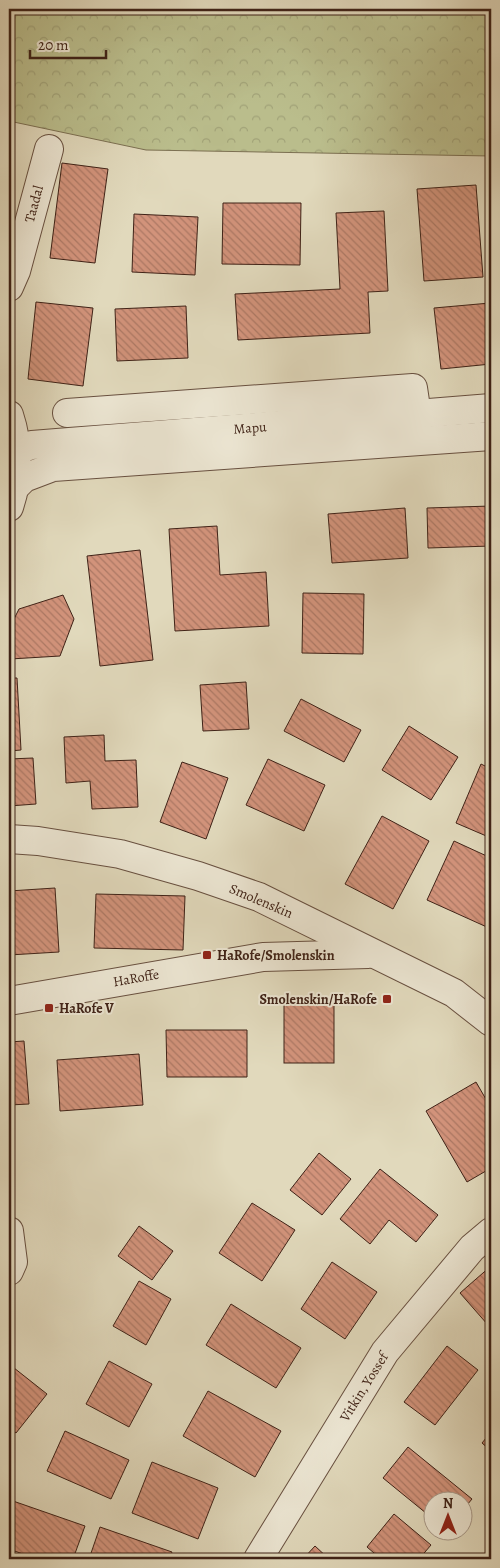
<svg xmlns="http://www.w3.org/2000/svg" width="500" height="1568" font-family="Alegreya,serif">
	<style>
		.forest { fill: url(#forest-crowns); stroke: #7c7052 }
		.building { fill: url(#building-back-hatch); stroke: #3f2217 }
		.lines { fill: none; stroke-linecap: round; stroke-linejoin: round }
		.minor-casing { stroke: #685040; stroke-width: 30 }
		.minor { stroke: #ece6d3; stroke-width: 28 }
		.poi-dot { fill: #8f2418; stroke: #ece6d3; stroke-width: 2 }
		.labels { text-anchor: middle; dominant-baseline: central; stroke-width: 4; stroke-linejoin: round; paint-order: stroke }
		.street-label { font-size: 14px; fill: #3f2217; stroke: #ece6d3 }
		.poi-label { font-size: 14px; font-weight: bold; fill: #3f2217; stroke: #ece6d3; text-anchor: start }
	</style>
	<defs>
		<pattern id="forest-crowns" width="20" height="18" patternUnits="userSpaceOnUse" patternTransform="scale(1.25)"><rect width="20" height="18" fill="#babd8c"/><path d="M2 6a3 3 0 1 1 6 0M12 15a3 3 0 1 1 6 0" fill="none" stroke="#a1a278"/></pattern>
		<pattern id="building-back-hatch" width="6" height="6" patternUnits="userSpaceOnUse" patternTransform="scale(1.25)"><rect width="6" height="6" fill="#d2937b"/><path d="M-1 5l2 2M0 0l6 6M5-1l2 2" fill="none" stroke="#ac7864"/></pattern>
	</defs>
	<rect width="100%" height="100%" fill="#e1d9bc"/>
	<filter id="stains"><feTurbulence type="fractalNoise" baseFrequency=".004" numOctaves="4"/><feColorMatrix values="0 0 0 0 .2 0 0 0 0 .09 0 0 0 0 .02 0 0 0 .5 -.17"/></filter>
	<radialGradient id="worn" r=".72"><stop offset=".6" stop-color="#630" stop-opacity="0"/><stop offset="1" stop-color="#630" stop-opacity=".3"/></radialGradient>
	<polygon class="forest" points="9,9 491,9 491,156 146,150 9,121"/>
	<g class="building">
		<polygon points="62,163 108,169 95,263 50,258"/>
		<polygon points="476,185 483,277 424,281 417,189"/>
		<polygon points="223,203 301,203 300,265 222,264"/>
		<polygon points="384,211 388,291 368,292 370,333 238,340 235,294 340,289 336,213"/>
		<polygon points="134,214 198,217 195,275 132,272"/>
		<polygon points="36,302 93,308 83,386 28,379"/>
		<polygon points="490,303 491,364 441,369 434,308"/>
		<polygon points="186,306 188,358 117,361 115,309"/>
		<polygon points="491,506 491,546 428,548 427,508"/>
		<polygon points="405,508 408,558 332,563 328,514"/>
		<polygon points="217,526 220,575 266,572 269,626 175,631 169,529"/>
		<polygon points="140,550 153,660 100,666 87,556"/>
		<polygon points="303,593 364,594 363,654 302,653"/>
		<polygon points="63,595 74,619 60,656 10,659 9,629 19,609"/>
		<polygon points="9,678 17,678 21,750 9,751"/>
		<polygon points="246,682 249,729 203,731 200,685"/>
		<polygon points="301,699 361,730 344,762 284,731"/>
		<polygon points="409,726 458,757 431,800 382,770"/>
		<polygon points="104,735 105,761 136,760 138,807 92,809 90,781 66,783 64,737"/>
		<polygon points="33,758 36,804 9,806 9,759"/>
		<polygon points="268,759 325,785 304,831 246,805"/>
		<polygon points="182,762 228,778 206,839 160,822"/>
		<polygon points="481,764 491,769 491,838 456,823"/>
		<polygon points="382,816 429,841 393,909 345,884"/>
		<polygon points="454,841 491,858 491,924 489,928 427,900"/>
		<polygon points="55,888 59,952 9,955 9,891"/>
		<polygon points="96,894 185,896 183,950 94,948"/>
		<rect x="284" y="1002" width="50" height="61"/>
		<polygon points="166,1030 247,1030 247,1077 167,1077"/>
		<polygon points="24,1041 29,1104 9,1105 9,1042"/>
		<polygon points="139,1054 143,1105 60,1111 57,1060"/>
		<polygon points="476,1082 491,1108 491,1168 467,1182 426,1111"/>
		<polygon points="319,1153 351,1179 322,1215 290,1190"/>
		<polygon points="380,1169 438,1215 416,1242 389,1220 370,1244 340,1219"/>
		<polygon points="252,1203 295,1230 262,1281 219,1253"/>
		<polygon points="139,1226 173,1251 152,1280 118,1256"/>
		<polygon points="332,1262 377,1292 345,1339 301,1309"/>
		<polygon points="491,1266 491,1322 488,1325 460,1293"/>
		<polygon points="139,1281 171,1299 146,1345 113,1326"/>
		<polygon points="231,1304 301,1348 276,1388 206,1345"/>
		<polygon points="447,1346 478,1370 435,1425 404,1402"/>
		<polygon points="109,1361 152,1384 129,1427 86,1404"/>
		<polygon points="9,1364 47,1394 16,1433 9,1428"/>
		<polygon points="208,1391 281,1431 255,1477 183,1436"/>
		<polygon points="65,1431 129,1460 111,1499 47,1471"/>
		<polygon points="491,1432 491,1451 482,1443"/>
		<polygon points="408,1447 472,1499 462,1511 462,1500 432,1500 432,1518 383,1478"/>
		<polygon points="152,1462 218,1488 198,1539 132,1513"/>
		<polygon points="13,1501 85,1526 73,1559 37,1559 9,1549 9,1514"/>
		<polygon points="394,1514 431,1545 419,1559 381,1559 367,1547"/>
		<polygon points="100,1527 172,1552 169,1559 89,1559"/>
		<polygon points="315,1546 329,1559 303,1559"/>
	</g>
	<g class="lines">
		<defs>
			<g id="minor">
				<polyline points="9,287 16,271 49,149"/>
				<polyline points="67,413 413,388 417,415"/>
				<path d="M9 415C19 445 19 478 9 507"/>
				<polyline points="9,452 32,445 491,408"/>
				<polyline points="16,486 24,478 53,467 491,436"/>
				<polyline points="9,839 38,841 120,854 198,876 259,897 454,993 491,1022"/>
				<polyline points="9,1001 263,957 368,954"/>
				<polyline points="9,1231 13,1262 9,1271"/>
				<polyline points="258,1559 385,1352 472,1248 491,1232"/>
			</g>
		</defs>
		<use href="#minor" class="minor-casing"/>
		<use href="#minor" class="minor"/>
	</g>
	<g class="poi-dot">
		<rect x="202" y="950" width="10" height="10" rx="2.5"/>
		<rect x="382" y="994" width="10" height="10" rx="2.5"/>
		<rect x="44" y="1003" width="10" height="10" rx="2.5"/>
	</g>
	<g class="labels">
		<g class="street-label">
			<text transform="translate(34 204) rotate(-75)">Taadal</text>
			<text transform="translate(250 428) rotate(-4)">Mapu</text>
			<text transform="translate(261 901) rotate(23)">Smolenskin</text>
			<text transform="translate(136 978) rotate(-10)">HaRoffe</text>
			<text transform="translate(364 1387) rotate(-58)">Vitkin, Yossef</text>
		</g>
		<g class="poi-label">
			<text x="217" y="955">HaRofe/Smolenskin</text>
			<text x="377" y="999" text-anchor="end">Smolenskin/HaRofe</text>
			<text x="59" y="1008">HaRofe V</text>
		</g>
	</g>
	<rect width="500" height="1568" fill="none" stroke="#e1d9bc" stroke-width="30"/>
	<rect x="10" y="10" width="480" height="1548" fill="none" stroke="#3f2217" stroke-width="2.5"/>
	<rect x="15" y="15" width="470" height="1538" fill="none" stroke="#3f2217"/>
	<g transform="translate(448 1516)"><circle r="24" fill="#ece6d3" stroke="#a79888"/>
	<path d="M0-4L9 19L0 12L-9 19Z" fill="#8f2418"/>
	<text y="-8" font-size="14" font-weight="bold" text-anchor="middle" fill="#3f2217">N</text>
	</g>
	<path d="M30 50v8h76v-8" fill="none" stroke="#3f2217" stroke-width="2.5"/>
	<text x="38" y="50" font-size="15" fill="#3f2217" stroke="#ece6d3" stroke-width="4" paint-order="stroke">20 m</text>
	<rect width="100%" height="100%" filter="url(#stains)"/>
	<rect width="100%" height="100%" fill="url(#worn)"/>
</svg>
